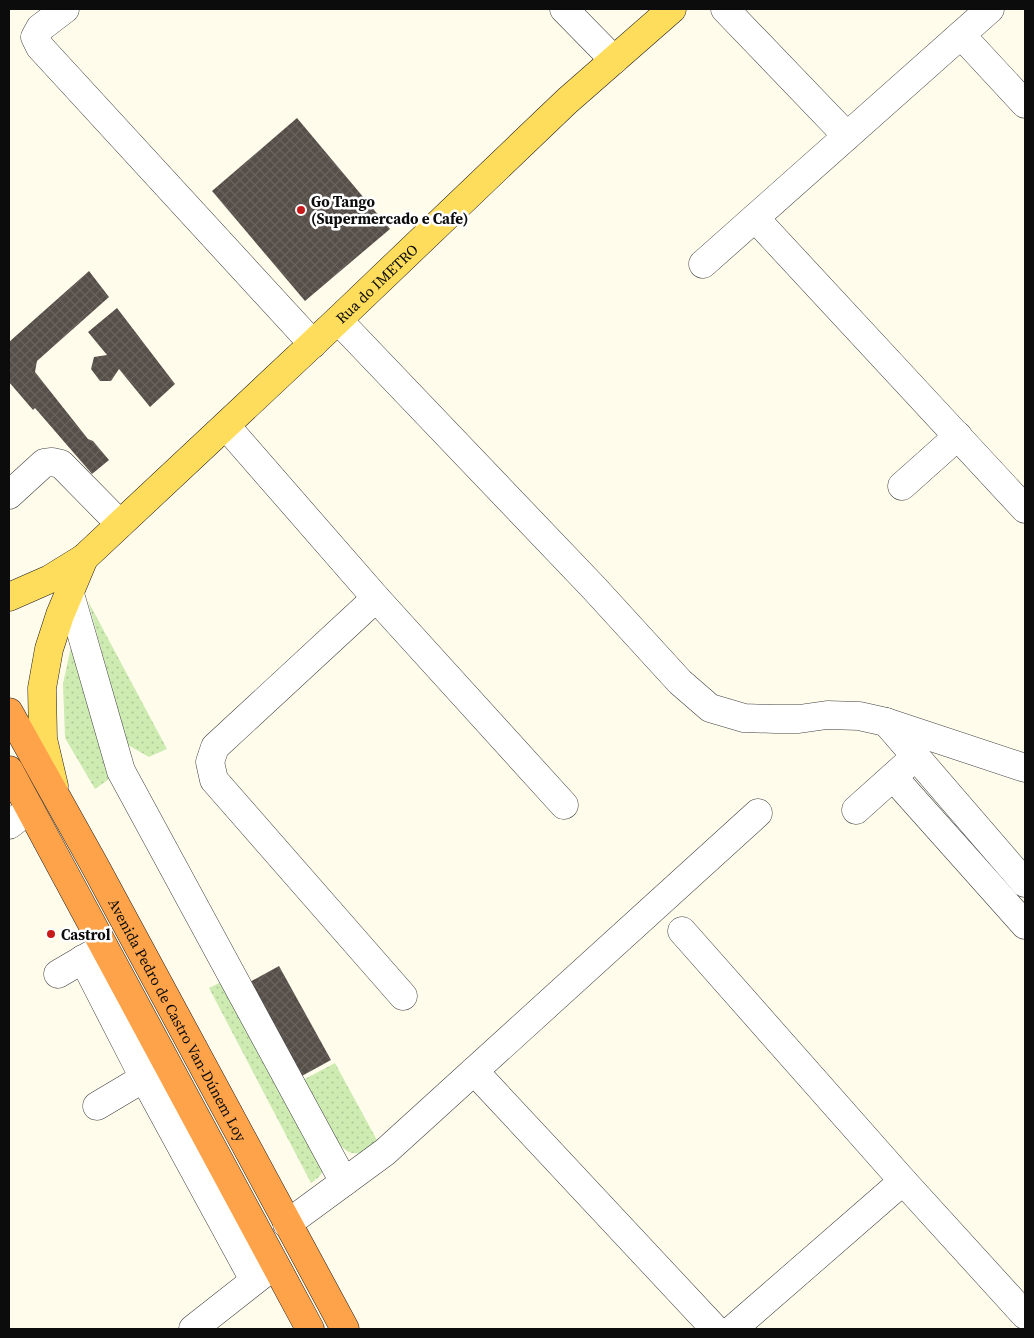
<svg xmlns="http://www.w3.org/2000/svg" width="1034" height="1338" font-family="'Source Serif 4',serif">
	<style>
		.grass { fill: url(#grass-dots) }
		.building { fill: url(#building-cross-hatch) }
		.lines { fill: none; stroke-linecap: round; stroke-linejoin: round }
		.minor-casing { stroke: #3f3f3f; stroke-width: 29 }
		.major-casing { stroke: #1d1d1d; stroke-width: 29 }
		.highway-casing { stroke: #1d1d1d; stroke-width: 29 }
		.minor { stroke: #fff; stroke-width: 28 }
		.major { stroke: #ffdd5c; stroke-width: 28 }
		.highway { stroke: #ffa34a; stroke-width: 28 }
		.poi-dot { fill: #c71a1c; stroke: #fff; stroke-width: 2 }
		.labels { text-anchor: middle; dominant-baseline: central; stroke-width: 5; stroke-linejoin: round; paint-order: stroke }
		.poi-label { font-size: 15px; font-weight: bold; fill: #0c0c0c; stroke: #fff; text-anchor: start }
		.street-label { font-size: 15px; fill: #0c0c0c; stroke: #fff }
	</style>
	<defs>
		<pattern id="grass-dots" width="8" height="8" patternUnits="userSpaceOnUse" patternTransform="scale(1.25)"><rect width="8" height="8" fill="#ceecb2"/><path d="M2 2h.1M6 6h.1" fill="none" stroke="#b0c998" stroke-width="1.8" stroke-linecap="round"/></pattern>
		<pattern id="building-cross-hatch" width="8" height="8" patternUnits="userSpaceOnUse" patternTransform="scale(1.25)"><rect width="8" height="8" fill="#564e48"/><path d="M0 0l8 8M0 8l8-8" fill="none" stroke="#69635e"/></pattern>
	</defs>
	<rect width="100%" height="100%" fill="#fffcec"/>
	<g class="grass">
		<polygon points="88,601 167,749 149,757 128,745 125,738"/>
		<polygon points="76,623 116,774 95,789 65,738 63,684"/>
		<polygon points="229,978 324,1169 319,1177 311,1183 209,988"/>
		<path d="M335 1063 378 1142C370 1148 364 1155 353 1153 334 1151 312 1097 303 1080Z"/>
	</g>
	<g class="building">
		<polygon points="297,118 390,229 305,301 212,191"/>
		<polygon points="89,271 109,297 37,361 35,372 88,439 93,441 109,460 92,474 35,408 33,410 9,382 9,342"/>
		<polygon points="117,308 175,384 150,407 119,369 111,381 100,381 91,369 94,357 107,355 88,332"/>
		<polygon points="279,966 331,1060 300,1077 248,983"/>
	</g>
	<g class="lines">
		<defs>
			<g id="minor">
				<polyline points="65,9 40,28 35,37 40,47 313,344"/>
				<polyline points="564,9 614,60"/>
				<polyline points="725,9 847,136"/>
				<polyline points="961,35 1025,104"/>
				<polyline points="755,218 1025,509"/>
				<polyline points="703,264 990,9"/>
				<polyline points="338,320 594,588 680,682 710,708 744,718 775,719 799,719 827,715 859,716 886,722 1025,768"/>
				<polyline points="226,426 376,598 564,805"/>
				<polyline points="902,486 958,436"/>
				<polyline points="9,495 44,463 52,462 61,464 120,524"/>
				<polyline points="70,594 121,771 344,1182"/>
				<polyline points="376,598 215,747 210,762 214,780 403,996"/>
				<polyline points="886,722 1025,883"/>
				<polyline points="893,777 1025,925"/>
				<polyline points="856,810 905,766"/>
				<polyline points="9,825 30,809"/>
				<polyline points="682,931 903,1181 1025,1315"/>
				<polyline points="83,959 144,1078 254,1280"/>
				<polyline points="58,974 99,950"/>
				<polyline points="474,1071 715,1329"/>
				<polyline points="97,1106 144,1078"/>
				<polyline points="287,1224 385,1152 758,813"/>
				<polyline points="193,1329 268,1270"/>
				<polyline points="733,1329 903,1181"/>
			</g>
			<g id="major">
				<path id="s1" d="M9 597 50 579 84 558 338 320 567 101 672 9"/>
				<polyline points="54,786 43,739 42,688 49,649 60,615 84,558"/>
			</g>
			<g id="highway">
				<path id="s2" d="M9 712 95 866 345 1329"/>
				<polyline points="9,770 310,1329"/>
			</g>
		</defs>
		<use href="#minor" class="minor-casing"/>
		<use href="#major" class="major-casing"/>
		<use href="#highway" class="highway-casing"/>
		<use href="#minor" class="minor"/>
		<use href="#major" class="major"/>
		<use href="#highway" class="highway"/>
	</g>
	<g class="poi-dot">
		<circle cx="301" cy="210" r="5"/>
		<circle cx="51" cy="934" r="5"/>
	</g>
	<g class="labels">
		<g class="poi-label">
			<text x="311" y="201">Go Tango<tspan x="311" dy="17">(Supermercado e Cafe)</tspan></text>
			<text x="61" y="934">Castrol</text>
		</g>
		<g class="street-label">
			<text stroke="none"><textPath href="#s1" startOffset="486">Rua do IMETRO</textPath></text>
			<text stroke="none"><textPath href="#s2" startOffset="351">Avenida Pedro de Castro Van-Dúnem Loy</textPath></text>
		</g>
	</g>
	<rect width="1034" height="1338" fill="none" stroke="#0c0c0c" stroke-width="20"/>
</svg>
